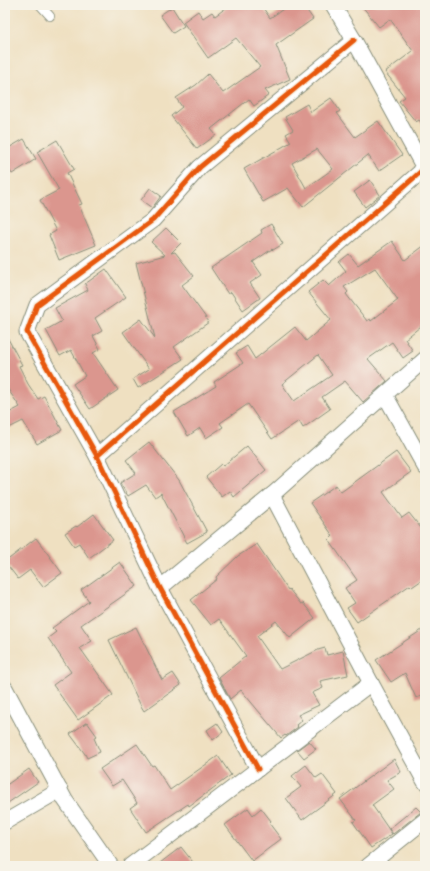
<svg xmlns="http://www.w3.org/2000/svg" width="430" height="871" font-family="Pangolin,sans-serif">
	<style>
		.building { fill: #db968e; fill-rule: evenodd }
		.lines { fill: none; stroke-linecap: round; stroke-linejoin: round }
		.service-casing { stroke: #878e7a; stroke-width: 10 }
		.minor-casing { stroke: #878e7a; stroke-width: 17 }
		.service { stroke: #fff; stroke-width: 8 }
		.minor { stroke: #fff; stroke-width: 15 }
		.cycleway-casing { stroke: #f7f3e8; stroke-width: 8 }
		.cycleway { stroke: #e8590c; stroke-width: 5 }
	</style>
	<rect width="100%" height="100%" fill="#f7f3e8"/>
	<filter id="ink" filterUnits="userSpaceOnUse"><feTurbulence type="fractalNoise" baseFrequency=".025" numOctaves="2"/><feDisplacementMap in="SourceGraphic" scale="8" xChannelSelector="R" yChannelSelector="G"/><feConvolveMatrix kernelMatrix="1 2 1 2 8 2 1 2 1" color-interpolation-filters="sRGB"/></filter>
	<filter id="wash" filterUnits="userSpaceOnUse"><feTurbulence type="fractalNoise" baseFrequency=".012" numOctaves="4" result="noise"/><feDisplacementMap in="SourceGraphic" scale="16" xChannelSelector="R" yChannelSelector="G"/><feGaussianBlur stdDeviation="0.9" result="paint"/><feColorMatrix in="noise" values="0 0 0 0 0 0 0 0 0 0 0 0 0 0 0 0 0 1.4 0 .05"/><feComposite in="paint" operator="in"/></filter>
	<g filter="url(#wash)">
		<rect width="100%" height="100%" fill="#efe0c1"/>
		<g id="blocks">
			<g class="building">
				<polygon points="230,5 261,5 270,18 289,5 303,5 313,19 276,45 290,79 265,90 269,95 254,106 249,99 211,129 216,135 197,149 171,116 182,107 176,98 196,85 208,74 223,93 260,67 236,38 208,58 183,22 198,11 203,18 212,12 215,16"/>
				<polygon points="361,5 425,5 425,127 419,120 416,122 399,101 405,97 385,72 413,51 390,19 379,27"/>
				<polygon points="172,7 184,26 173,33 160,15"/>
				<path d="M331 98 340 111 337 113 355 137 378 121 402 155 379 171 368 155 303 207 288 188 263 202 244 169 291 142 286 134 293 130 285 117 307 104 311 112ZM317 149 333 169 306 188 292 163Z"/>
				<polygon points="24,139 36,159 12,174 5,163 5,150"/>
				<polygon points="57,140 74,169 67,173 82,204 79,205 96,245 59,260 49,235 56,231 40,200 59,190 37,152"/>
				<polygon points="370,180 380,195 365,207 354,192"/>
				<polygon points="150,188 161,196 152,208 141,200"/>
				<polygon points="271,224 283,244 273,250 272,249 253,262 262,275 250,283 260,298 243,310 231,292 228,294 211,268 262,233 261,230"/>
				<polygon points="166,228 181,243 171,253 175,252 194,276 182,285 209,322 174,347 183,359 138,388 133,379 149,369 123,332 141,319 155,338 136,263 165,255 151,242"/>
				<path d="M392 241 405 260 425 245V323L405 339 413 351 403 358 392 342 368 359 387 381 363 402 345 381 322 397 330 409 303 428 299 421 272 439 248 404 220 423 223 427 206 438 200 428 188 436 174 412 216 386 214 382 243 363 236 353 247 346 255 359 295 327 306 341 331 320 308 292 323 280 329 286 346 271 339 262 349 254 358 265ZM375 268 398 300 371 321 370 319 367 321 346 294 348 292 344 287ZM318 355 332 375 294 401 282 384Z"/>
				<polygon points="106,269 126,297 95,318 102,331 93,336 100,349 93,353 118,390 90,409 73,384 85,376 71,350 60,356 46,330 62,321 55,308 88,290 85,284"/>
				<polygon points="5,333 22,365 19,366 28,384 38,399 44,396 62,430 37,444 23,421 9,428 5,421 5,415 20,407 5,385"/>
				<polygon points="149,442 179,480 207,532 187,543 161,493 155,497 146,485 128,496 120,483 136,473 126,460"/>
				<polygon points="247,446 266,470 234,497 230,491 222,497 206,477 221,464 223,466"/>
				<polygon points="396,452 411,472 383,492 402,518 409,513 425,533 425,578 412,587 410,585 357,622 347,608 355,603 345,588 357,580 329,540 333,536 310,503 336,485 341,492"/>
				<polygon points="94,514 113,540 89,558 79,543 74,546 65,533 76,526 77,527"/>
				<polygon points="36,538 62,573 43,587 30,570 18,579 5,562"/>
				<polygon points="257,544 288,590 289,589 301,604 303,603 315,618 290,638 276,621 257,636 280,669 318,650 325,648 327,655 343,651 348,675 320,681 323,688 312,693 319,705 298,715 302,720 296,725 298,727 286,736 285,735 281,738 241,690 230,699 219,678 246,656 219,619 211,625 191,600 217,579 216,577 238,556"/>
				<polygon points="120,562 137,586 81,625 92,641 80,648 113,695 78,720 53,685 71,672 48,638 56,632 52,628 89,601 81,590"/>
				<polygon points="136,627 162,680 173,673 181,685 144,711 141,706 109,640"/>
				<polygon points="425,628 425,695 416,698 405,673 391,682 376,660"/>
				<polygon points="87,722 97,736 94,738 100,752 87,758 85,754 70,734"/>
				<polygon points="217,723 223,732 213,740 207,730"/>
				<polygon points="309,741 316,749 304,758 297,750"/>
				<polygon points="137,744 152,766 154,765 170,790 218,756 231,775 189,806 188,804 146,832 130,808 137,803 122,780 112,786 100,769"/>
				<polygon points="394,759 401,772 387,780 394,789 372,805 392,834 371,848 353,822 356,820 340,799"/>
				<polygon points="306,765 316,778 322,774 337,794 302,820 286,798 301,787 292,776"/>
				<polygon points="29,769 38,782 5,805 5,786"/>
				<polygon points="416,807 421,812 393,834 389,829"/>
				<polygon points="248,808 253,815 261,808 271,821 269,823 281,839 252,861 225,825"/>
				<polygon points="181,847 196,866 156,866"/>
			</g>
		</g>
	</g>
	<g filter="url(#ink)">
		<use href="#blocks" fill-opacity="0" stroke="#878e7a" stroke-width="1"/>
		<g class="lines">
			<defs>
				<polyline id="service" points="40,5 50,16"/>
				<g id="minor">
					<polyline points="333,5 354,40 424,168"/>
					<polyline points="385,395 425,467"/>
					<polyline points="97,456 425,168"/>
					<polyline points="272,495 371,683 425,782"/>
					<polyline points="160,588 272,495 425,359"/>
					<polyline points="5,688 65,800 111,866"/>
					<polyline points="258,769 160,588 97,456 27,332 37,305 153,220 200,167 354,40"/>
					<polyline points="5,822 60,790"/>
					<polyline points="130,866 371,683"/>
					<polyline points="368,866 425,820"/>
				</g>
			</defs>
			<use href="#service" class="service-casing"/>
			<use href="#minor" class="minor-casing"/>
			<use href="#service" class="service"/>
			<use href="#minor" class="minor"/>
			<defs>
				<g id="cycleway">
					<polyline points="97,456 425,168"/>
					<polyline points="258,769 160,588 97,456 27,332 37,305 153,220 200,167 354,40"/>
				</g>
			</defs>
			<use href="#cycleway" class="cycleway-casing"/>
			<use href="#cycleway" class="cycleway"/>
		</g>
	</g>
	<rect width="430" height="871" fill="none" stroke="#f7f3e8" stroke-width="20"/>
</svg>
